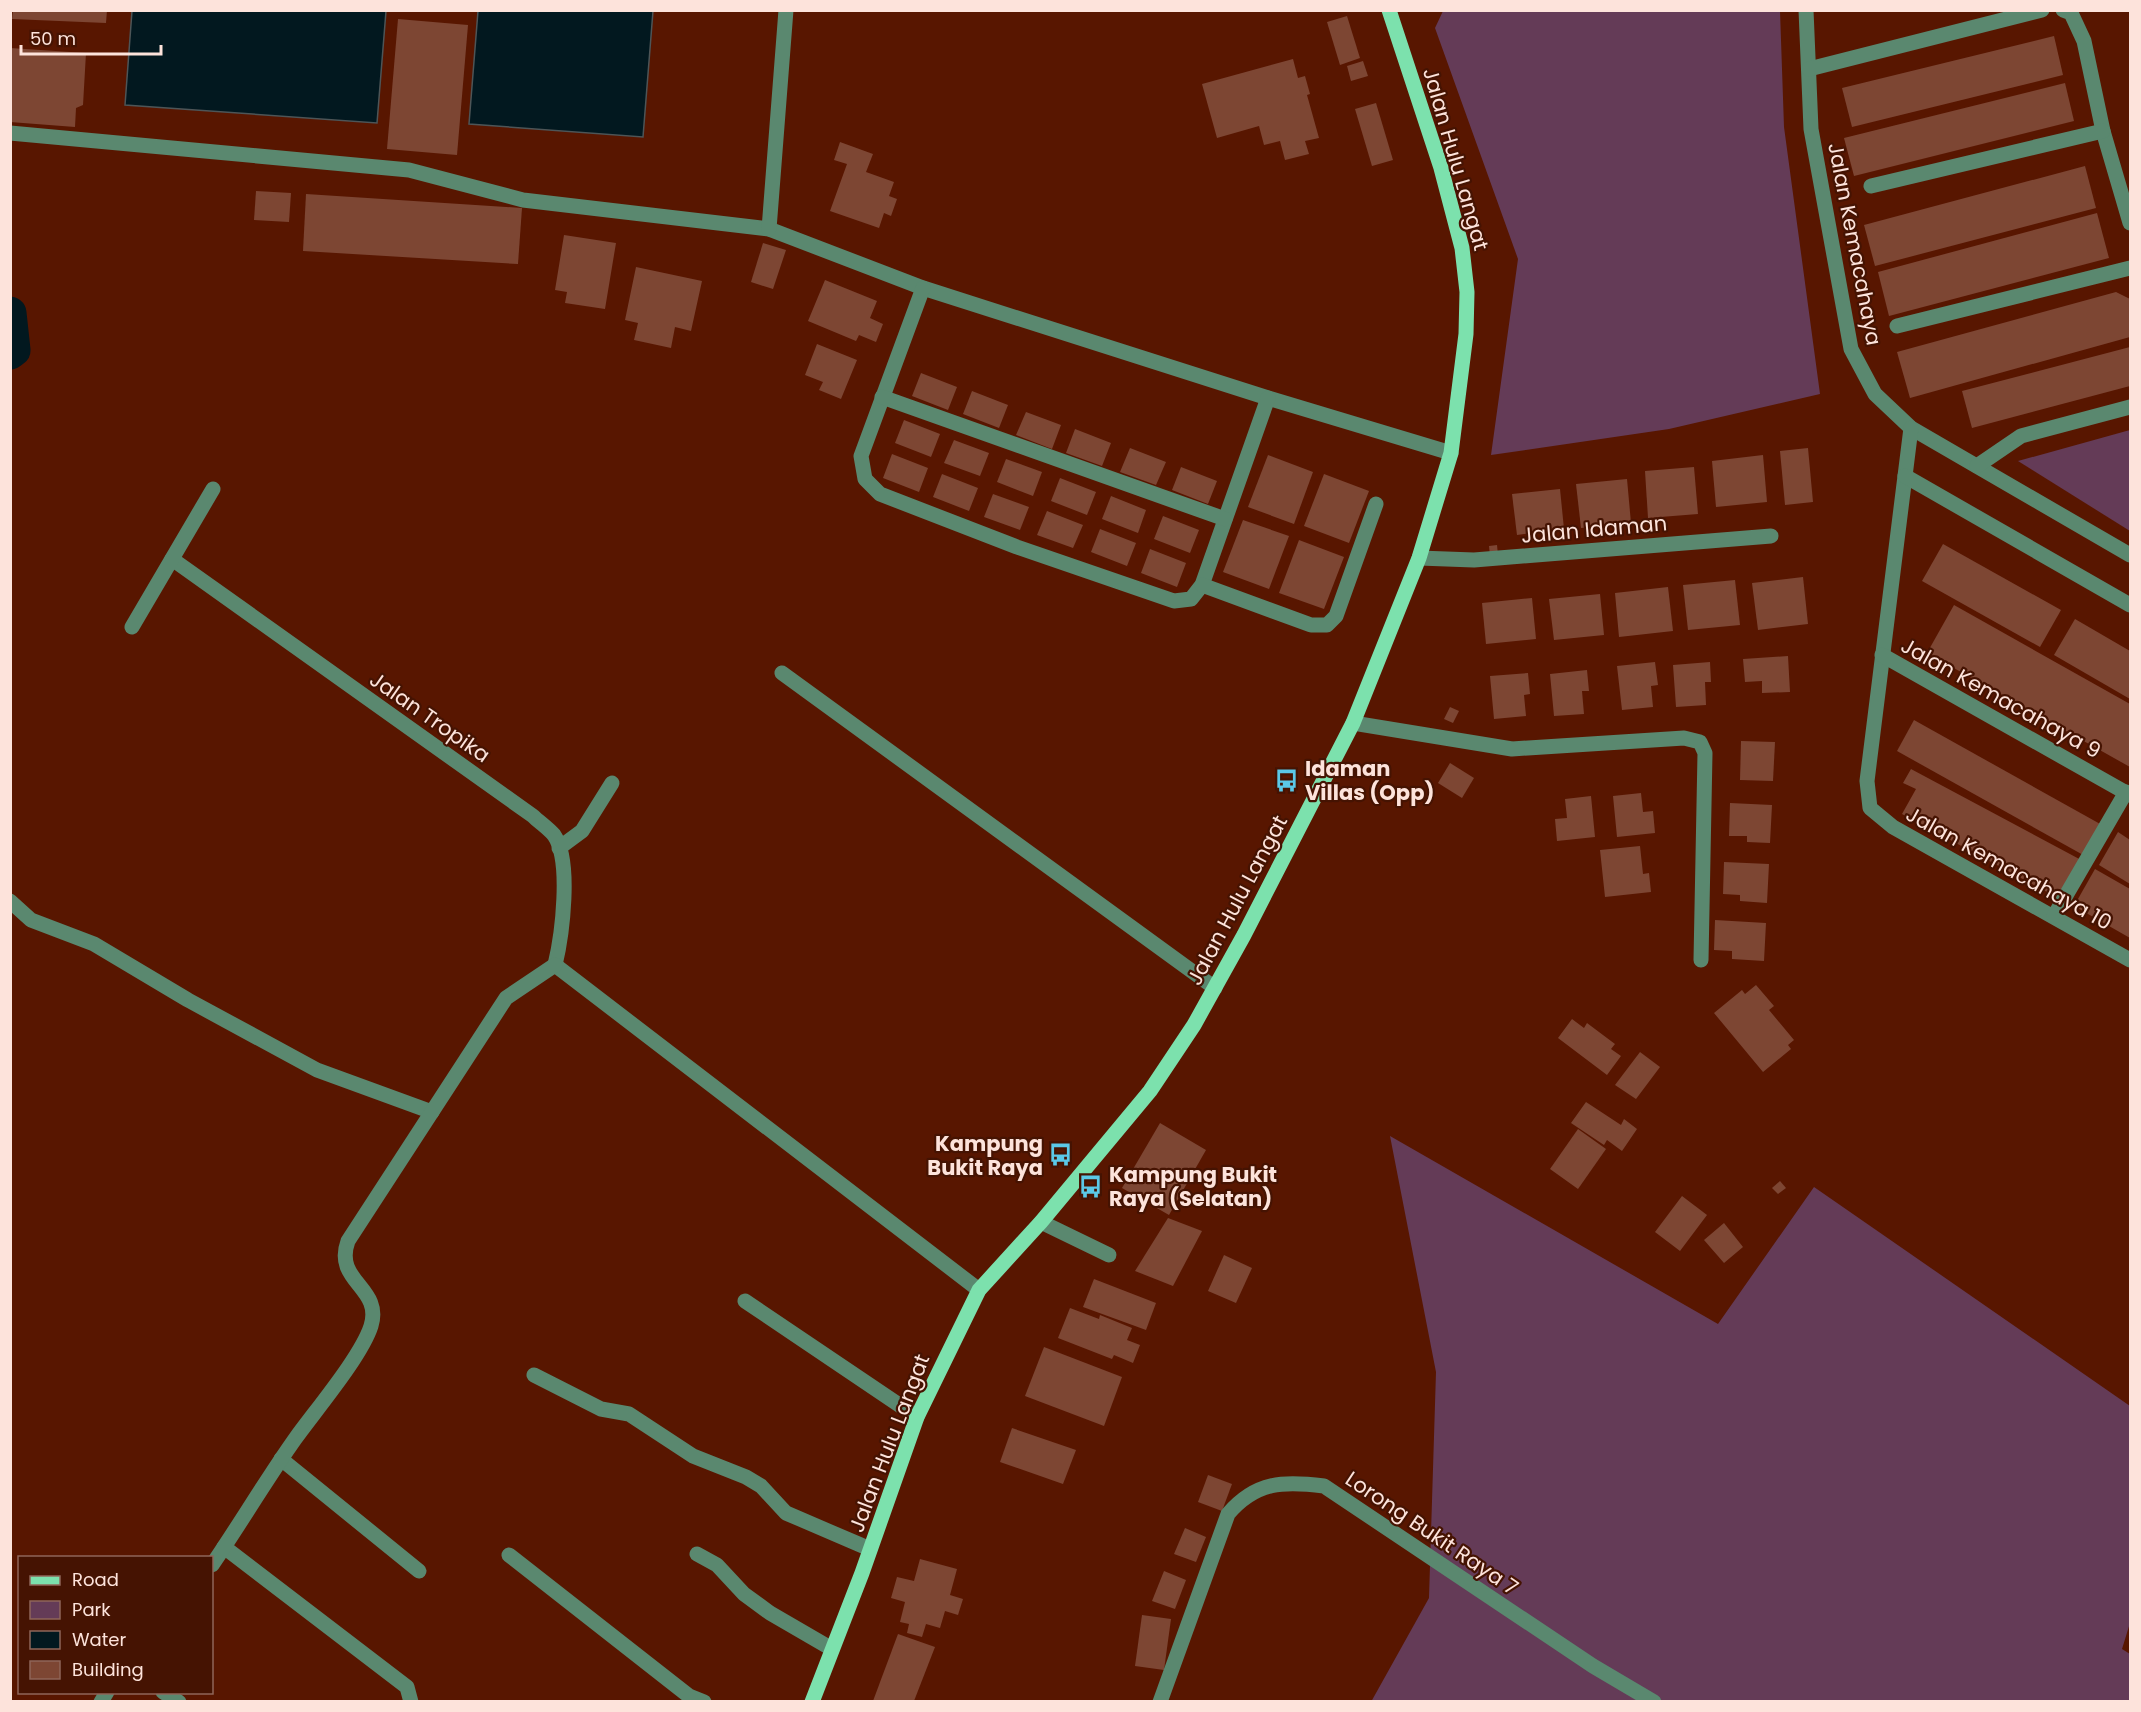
<svg xmlns="http://www.w3.org/2000/svg" width="2141" height="1712" font-family="Poppins,sans-serif">
	<style>
		.green { fill: #643b57 }
		.water { fill: #02181f; stroke: #4d5557; stroke-width: 1.5 }
		.lines { fill: none; stroke-linecap: round; stroke-linejoin: round }
		.river { stroke: #02181f; stroke-width: 33 }
		.building { fill: #7d4633 }
		.minor { stroke: #5a886f; stroke-width: 15 }
		.major { stroke: #7ce1ad; stroke-width: 15 }
		.labels { text-anchor: middle; dominant-baseline: central; stroke-width: 4.5; stroke-linejoin: round; paint-order: stroke }
		.street-label { font-size: 21px; fill: #fde3db; stroke: #451302 }
		.poi-label { font-size: 21px; font-weight: bold; fill: #fde3db; stroke: #451302; text-anchor: start }
	</style>
	<rect width="100%" height="100%" fill="#581600"/>
	<g class="green">
		<polygon points="1443,11 1780,11 1784,127 1820,394 1669,429 1491,455 1518,259 1435,28"/>
		<polygon points="2130,430 2130,531 2018,461"/>
		<polygon points="1390,1136 1718,1324 1814,1187 2130,1406 2130,1623 2122,1649 2130,1654 2130,1701 1371,1702 1429,1598 1436,1372"/>
	</g>
	<g class="water">
		<polygon points="132,11 386,11 377,123 125,105"/>
		<polygon points="478,11 653,11 643,137 469,124"/>
	</g>
	<g class="lines">
		<polyline class="river" points="10,313 14,350 10,353"/>
	</g>
	<g class="building">
		<polygon points="13,10 107,10 106,23 12,19"/>
		<polygon points="1347,16 1360,58 1340,65 1327,22"/>
		<polygon points="398,19 468,25 457,155 387,149"/>
		<polygon points="2054,36 2063,75 1852,127 1842,88"/>
		<polygon points="10,48 86,53 83,105 76,108 75,127 10,122"/>
		<polygon points="1293,59 1298,78 1305,76 1310,94 1307,95 1319,138 1305,141 1309,154 1285,160 1280,141 1264,145 1259,126 1217,138 1202,84"/>
		<polygon points="1363,61 1368,76 1351,81 1347,66"/>
		<polygon points="2065,83 2074,121 1854,176 1844,138"/>
		<polygon points="1376,103 1393,160 1372,166 1355,109"/>
		<polygon points="840,142 873,154 866,172 894,182 889,196 897,199 891,216 884,213 879,228 830,211 847,164 834,160"/>
		<polygon points="2085,166 2096,208 1875,266 1864,225"/>
		<polygon points="256,191 291,193 289,222 254,220"/>
		<polygon points="306,194 522,208 518,264 303,251"/>
		<polygon points="2097,213 2109,258 1889,316 1878,272"/>
		<polygon points="564,235 616,243 605,309 565,303 567,292 555,290"/>
		<polygon points="763,243 786,250 773,289 751,282"/>
		<polygon points="636,267 702,281 691,331 675,327 671,348 634,340 638,323 625,320"/>
		<polygon points="825,280 877,301 870,318 883,324 876,342 859,335 856,341 808,321"/>
		<polygon points="2116,292 2130,299 2130,337 1910,398 1897,352"/>
		<polygon points="817,344 857,360 841,399 819,390 823,382 805,375"/>
		<polygon points="2130,347 2130,386 1972,428 1962,391"/>
		<polygon points="921,373 957,387 948,410 912,396"/>
		<polygon points="972,391 1008,405 999,428 963,414"/>
		<polygon points="1026,412 1061,425 1052,449 1016,435"/>
		<polygon points="904,420 940,434 931,457 895,443"/>
		<polygon points="1075,429 1111,443 1102,466 1066,453"/>
		<polygon points="954,440 989,453 980,476 944,463"/>
		<polygon points="1130,448 1166,462 1156,485 1120,472"/>
		<polygon points="1808,448 1813,502 1785,505 1780,451"/>
		<polygon points="892,454 928,468 919,492 883,478"/>
		<polygon points="1268,455 1313,472 1294,524 1248,507"/>
		<polygon points="1763,455 1767,502 1716,507 1712,461"/>
		<polygon points="1006,459 1042,472 1033,496 997,482"/>
		<polygon points="1181,467 1217,481 1208,504 1172,490"/>
		<polygon points="1694,467 1698,514 1648,518 1645,471"/>
		<polygon points="942,474 978,488 969,511 933,497"/>
		<polygon points="1324,474 1369,491 1349,543 1304,526"/>
		<polygon points="1060,478 1096,492 1087,515 1051,501"/>
		<polygon points="1627,479 1631,523 1581,528 1576,484"/>
		<polygon points="1560,489 1564,529 1517,535 1512,494"/>
		<polygon points="993,494 1029,507 1020,530 984,517"/>
		<polygon points="1111,496 1146,510 1138,533 1102,519"/>
		<polygon points="1047,511 1083,525 1073,548 1037,535"/>
		<polygon points="1163,516 1199,530 1190,553 1154,539"/>
		<polygon points="1243,520 1289,536 1269,589 1223,572"/>
		<polygon points="1100,529 1136,543 1127,566 1091,552"/>
		<polygon points="1299,540 1344,557 1324,609 1279,593"/>
		<polygon points="1943,544 2061,610 2040,647 1922,581"/>
		<polygon points="1497,545 1498,555 1490,556 1489,546"/>
		<polygon points="1150,549 1186,563 1177,587 1141,573"/>
		<polygon points="1803,577 1808,624 1758,630 1752,583"/>
		<polygon points="1735,580 1740,625 1688,630 1683,585"/>
		<polygon points="1668,587 1673,631 1619,637 1615,593"/>
		<polygon points="1600,594 1604,635 1554,640 1549,599"/>
		<polygon points="1532,598 1536,639 1486,644 1482,603"/>
		<polygon points="1954,605 2130,704 2130,767 1927,653"/>
		<polygon points="2075,619 2130,651 2130,699 2054,655"/>
		<polygon points="1788,656 1790,692 1762,693 1762,681 1745,682 1743,659"/>
		<polygon points="1655,662 1658,685 1651,686 1653,707 1622,710 1617,666"/>
		<polygon points="1710,662 1711,682 1705,682 1706,705 1676,707 1673,665"/>
		<polygon points="1587,670 1589,691 1582,691 1584,714 1554,716 1550,674"/>
		<polygon points="1528,673 1530,694 1524,695 1526,716 1494,719 1490,676"/>
		<polygon points="1450,707 1459,711 1453,723 1444,719"/>
		<polygon points="1914,720 2102,825 2085,856 1897,751"/>
		<polygon points="1741,741 1775,742 1773,781 1740,780"/>
		<polygon points="1450,763 1474,778 1462,798 1438,783"/>
		<polygon points="1911,769 2083,861 2062,900 1902,814 1916,789 1903,783"/>
		<polygon points="1641,793 1643,812 1653,811 1655,833 1617,837 1613,796"/>
		<polygon points="1591,796 1595,837 1557,841 1555,819 1567,818 1565,799"/>
		<polygon points="1730,803 1772,805 1770,843 1747,842 1747,836 1729,836"/>
		<polygon points="2118,832 2130,840 2130,884 2099,865"/>
		<polygon points="1640,846 1643,874 1649,873 1651,892 1605,897 1600,850"/>
		<polygon points="1724,862 1769,864 1767,903 1740,901 1740,895 1723,894"/>
		<polygon points="2095,869 2130,889 2130,938 2074,906"/>
		<polygon points="1715,920 1766,923 1764,961 1732,959 1732,951 1714,950"/>
		<polygon points="1756,985 1774,1006 1769,1010 1794,1040 1788,1045 1791,1049 1763,1072 1714,1013 1742,990 1745,994"/>
		<polygon points="1572,1019 1584,1028 1587,1023 1615,1044 1611,1049 1621,1056 1607,1075 1558,1038"/>
		<polygon points="1640,1052 1660,1067 1636,1099 1615,1085"/>
		<polygon points="1586,1102 1621,1125 1624,1119 1637,1129 1622,1151 1607,1140 1604,1145 1571,1123"/>
		<polygon points="1160,1123 1206,1150 1169,1215 1122,1188"/>
		<polygon points="1578,1129 1606,1149 1578,1189 1550,1169"/>
		<polygon points="1780,1181 1786,1188 1778,1194 1772,1188"/>
		<polygon points="1682,1196 1707,1215 1680,1251 1655,1232"/>
		<polygon points="1168,1218 1202,1231 1173,1286 1135,1271"/>
		<polygon points="1724,1223 1743,1247 1724,1263 1704,1240"/>
		<polygon points="1224,1255 1252,1268 1236,1303 1208,1291"/>
		<polygon points="1094,1279 1156,1303 1146,1330 1083,1307"/>
		<polygon points="1070,1308 1099,1319 1100,1315 1132,1328 1127,1340 1140,1345 1133,1363 1114,1355 1112,1359 1058,1338"/>
		<polygon points="1044,1347 1122,1377 1104,1426 1025,1396"/>
		<polygon points="1012,1428 1076,1450 1063,1484 1000,1462"/>
		<polygon points="1208,1475 1232,1484 1222,1511 1198,1502"/>
		<polygon points="1185,1528 1206,1537 1196,1562 1174,1554"/>
		<polygon points="920,1559 957,1569 950,1595 963,1599 958,1615 945,1611 940,1628 926,1624 922,1637 907,1633 909,1624 900,1622 905,1602 891,1598 897,1577 914,1581"/>
		<polygon points="1164,1571 1186,1580 1175,1609 1152,1601"/>
		<polygon points="1142,1615 1171,1619 1164,1670 1135,1666"/>
		<polygon points="898,1634 935,1647 914,1701 873,1701"/>
	</g>
	<g class="lines">
		<g class="minor">
			<polyline points="1806,10 1811,129 1851,349 1875,394 1911,428 2130,555"/>
			<polyline points="2063,10 2071,13 2084,41 2103,131 2130,223"/>
			<polyline points="1809,69 2042,10"/>
			<polyline points="10,133 409,170 523,200 769,229 923,288 1268,398 1451,453"/>
			<polyline points="1871,186 2103,131"/>
			<polyline points="769,229 786,10"/>
			<polyline points="923,288 861,456 865,479 880,494 1017,547 1174,601 1191,599 1202,585 1268,398"/>
			<polyline points="1897,326 2130,268"/>
			<polyline points="882,397 1225,519"/>
			<polyline points="1911,428 1867,781 1870,808 1893,827 2130,960"/>
			<polyline points="1977,466 2021,436 2130,407"/>
			<polyline points="1905,476 2130,605"/>
			<polyline points="1419,558 1474,560 1771,536"/>
			<path d="M172 559 533 816C539 822 548 828 554 835 572 861 562 936 555 965"/>
			<polyline points="1202,585 1311,625 1327,625 1336,616 1376,504"/>
			<polyline points="132,627 213,489"/>
			<polyline points="1882,655 2130,795"/>
			<polyline points="782,673 1215,988"/>
			<polyline points="1353,723 1512,749 1684,738 1700,742 1705,753 1701,960"/>
			<polyline points="559,848 582,831 612,783"/>
			<polyline points="10,901 31,920 94,944 188,1000 317,1070 432,1112"/>
			<polyline points="2054,916 2126,792"/>
			<polyline points="555,965 979,1290"/>
			<polyline points="1041,1222 1109,1255"/>
			<polyline points="745,1301 917,1417"/>
			<polyline points="534,1375 601,1409 629,1414 693,1456 746,1477 761,1486 786,1513 870,1549"/>
			<polyline points="281,1459 419,1571"/>
			<polyline points="224,1547 407,1687 411,1702"/>
			<polyline points="697,1554 717,1565 744,1594 770,1613 832,1649"/>
			<polyline points="509,1555 689,1696 704,1702"/>
			<path d="M212 1565C240 1524 266 1480 295 1439 315 1411 361 1357 371 1326 383 1287 333 1282 348 1241L506 998 555 965"/>
			<polyline points="163,1692 179,1702"/>
			<polyline points="101,1702 107,1692"/>
			<path d="M1160 1702 1228 1514C1256 1481 1284 1481 1324 1486L1593 1666 1654 1702"/>
		</g>
		<polyline class="major" points="812,1702 862,1573 917,1417 979,1290 1041,1222 1150,1091 1194,1025 1244,935 1353,723 1419,558 1451,453 1466,334 1467,292 1462,248 1441,168 1389,10"/>
	</g>
	<defs>
		<symbol id="bus-bare" viewBox="-9 -9 18 18"><path d="M-5-6H5V4H4V6H2V4H-2V6H-4V4H-5ZM-3.5-4V0h7V-4ZM-3.5 1.2v1.5H-2V1.2ZM2 1.2v1.5H3.5V1.2Z" fill="#5bc8e7" stroke="#451302" stroke-width="2.5" paint-order="stroke"/></symbol>
	</defs>
	<g fill-rule="evenodd">
		<use href="#bus-bare" x="1270" y="764" width="33" height="33"/>
		<use href="#bus-bare" x="1044" y="1138" width="33" height="33"/>
		<use href="#bus-bare" x="1074" y="1170" width="33" height="33"/>
	</g>
	<g class="labels">
		<g class="street-label">
			<text transform="translate(1456 159) rotate(74)">Jalan Hulu Langat</text>
			<text transform="translate(1855 244) rotate(79)">Jalan Kemacahaya</text>
			<text transform="translate(1594 529) rotate(-5)">Jalan Idaman</text>
			<text transform="translate(2001 698) rotate(29)">Jalan Kemacahaya 9</text>
			<text transform="translate(430 717) rotate(35)">Jalan Tropika</text>
			<text transform="translate(2009 868) rotate(29)">Jalan Kemacahaya 10</text>
			<text transform="translate(1237 900) rotate(-62)">Jalan Hulu Langat</text>
			<text transform="translate(889 1443) rotate(-69)">Jalan Hulu Langat</text>
			<text transform="translate(1432 1533) rotate(34)">Lorong Bukit Raya 7</text>
		</g>
		<g class="poi-label">
			<text x="1305" y="768">Idaman<tspan x="1305" dy="24">Villas (Opp)</tspan></text>
			<text x="1043" y="1143" text-anchor="end">Kampung<tspan x="1043" dy="24">Bukit Raya</tspan></text>
			<text x="1109" y="1174">Kampung Bukit<tspan x="1109" dy="24">Raya (Selatan)</tspan></text>
		</g>
	</g>
	<rect width="2141" height="1712" fill="none" stroke="#fde3db" stroke-width="24"/>
	<rect x="18" y="1556" width="195" height="138" fill="#451302" stroke="#8f6659" stroke-width="1.5"/>
	<rect x="30" y="1576" width="30" height="9" fill="#7ce1ad" stroke="#8f6659" stroke-width="1.5"/>
	<text x="72" y="1586" font-size="18" fill="#fde3db">Road</text>
	<rect x="30" y="1601" width="30" height="18" fill="#643b57" stroke="#8f6659" stroke-width="1.5"/>
	<text x="72" y="1616" font-size="18" fill="#fde3db">Park</text>
	<rect x="30" y="1631" width="30" height="18" fill="#02181f" stroke="#8f6659" stroke-width="1.5"/>
	<text x="72" y="1646" font-size="18" fill="#fde3db">Water</text>
	<rect x="30" y="1661" width="30" height="18" fill="#7d4633" stroke="#8f6659" stroke-width="1.5"/>
	<text x="72" y="1676" font-size="18" fill="#fde3db">Building</text>
	<path d="M21 45v9h140v-9" fill="none" stroke="#fde3db" stroke-width="3"/>
	<text x="30" y="45" font-size="18" fill="#fde3db" stroke="#451302" stroke-width="4.5" paint-order="stroke">50 m</text>
</svg>
